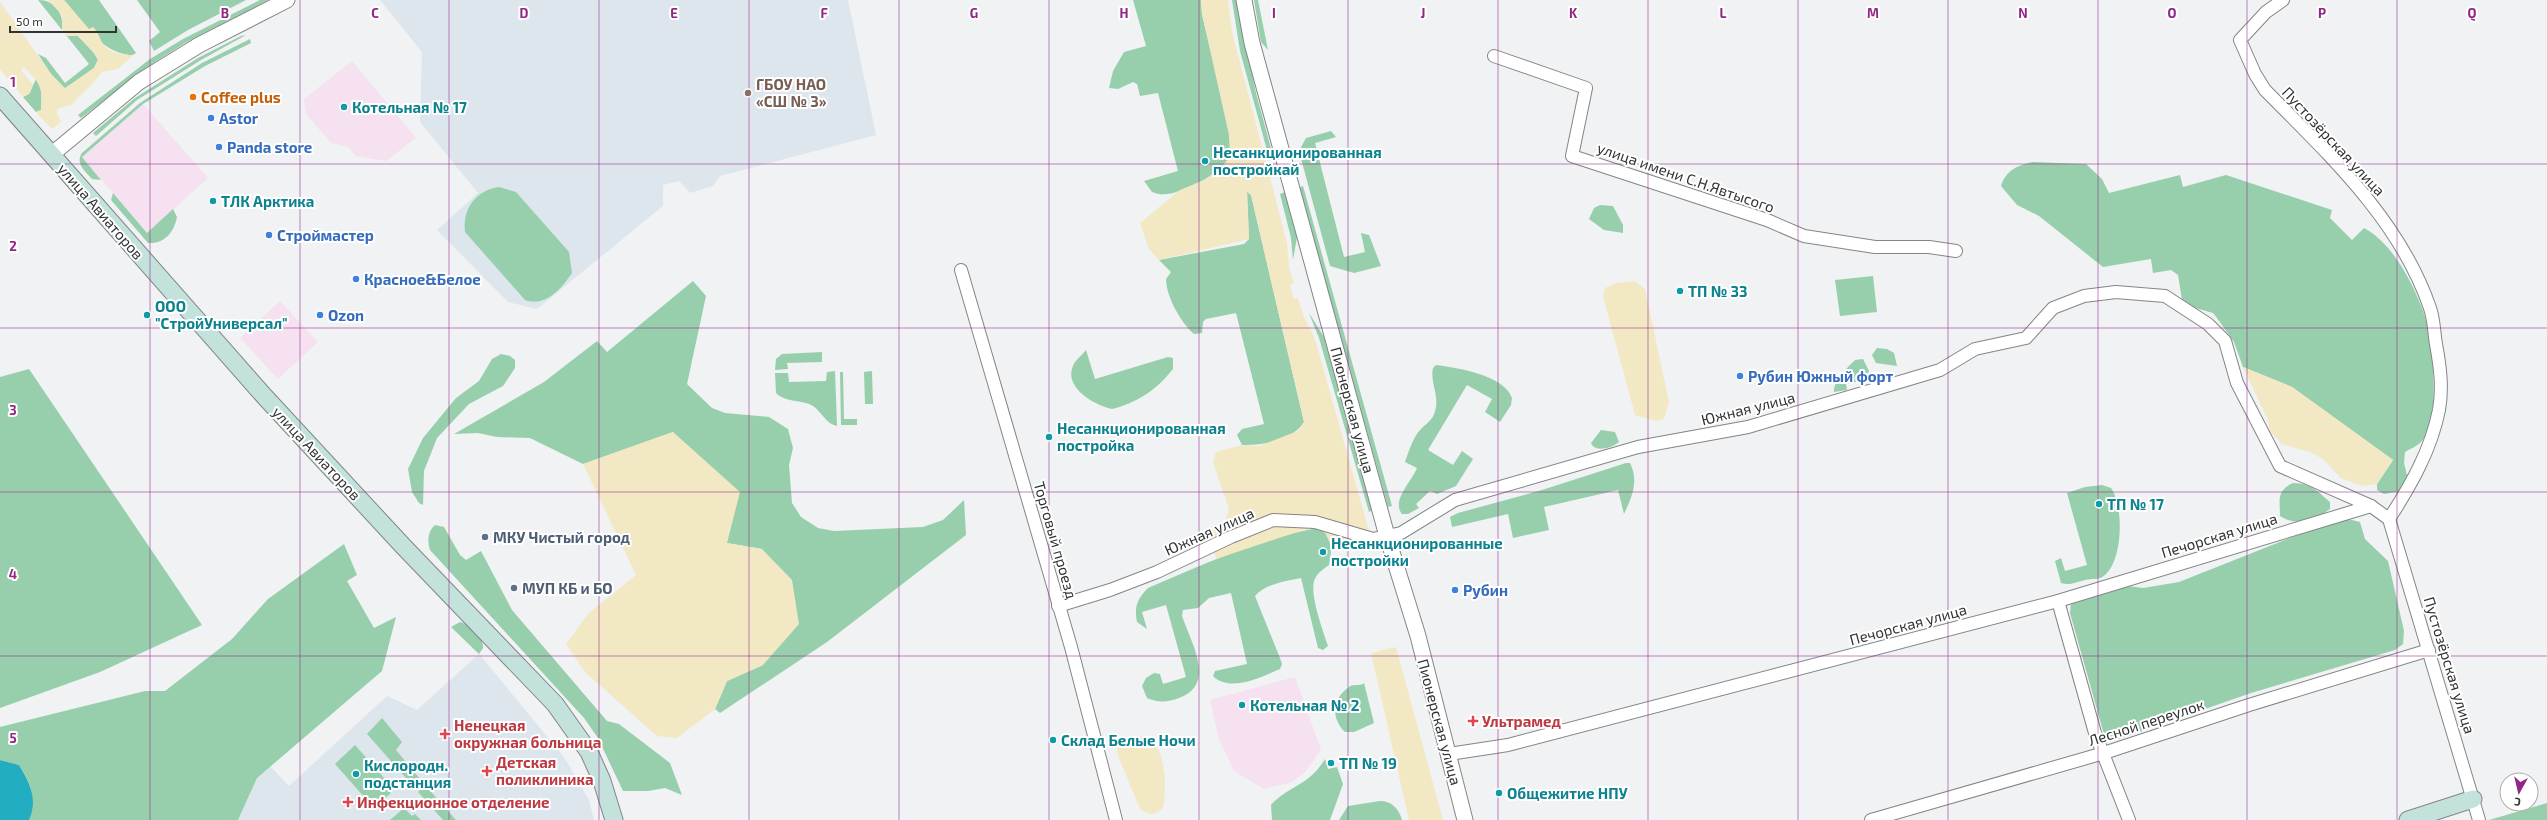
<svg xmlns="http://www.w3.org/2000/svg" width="2547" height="820" font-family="'Exo 2',sans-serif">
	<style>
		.industrial { fill: #f5e1ef }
		.built { fill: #dde6ed }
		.green { fill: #97cfac }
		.sand { fill: #f2e8c3 }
		.water { fill: #22adc1 }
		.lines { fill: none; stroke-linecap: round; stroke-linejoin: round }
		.minor-casing { stroke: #838587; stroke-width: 14 }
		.tertiary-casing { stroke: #838587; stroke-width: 17 }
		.secondary-casing { stroke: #838587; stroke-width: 19 }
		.minor { stroke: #fff; stroke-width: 12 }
		.tertiary { stroke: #fff; stroke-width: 15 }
		.secondary { stroke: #c2e2db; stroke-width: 17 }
		.grid { fill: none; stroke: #932586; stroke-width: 1; stroke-opacity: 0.55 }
		.education-dot { fill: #8d6e63; stroke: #fff; stroke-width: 1.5 }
		.food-dot { fill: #e8710a; stroke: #fff; stroke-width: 1.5 }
		.culture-dot { fill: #0f9aa8; stroke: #fff; stroke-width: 1.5 }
		.shop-dot { fill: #3f7fe0; stroke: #fff; stroke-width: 1.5 }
		.service-dot { fill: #5c6f8a; stroke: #fff; stroke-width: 1.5 }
		.health-dot { fill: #e0444e; stroke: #fff; stroke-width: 1.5 }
		.labels { text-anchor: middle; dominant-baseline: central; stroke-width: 4; stroke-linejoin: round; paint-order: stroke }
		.education-label { font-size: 15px; font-weight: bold; fill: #785e54; stroke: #fff; text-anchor: start }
		.food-label { font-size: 15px; font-weight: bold; fill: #c56008; stroke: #fff; text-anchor: start }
		.culture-label { font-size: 15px; font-weight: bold; fill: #0d838f; stroke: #fff; text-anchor: start }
		.shop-label { font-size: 15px; font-weight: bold; fill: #366cbe; stroke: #fff; text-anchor: start }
		.street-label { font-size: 15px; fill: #313233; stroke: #fff }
		.service-label { font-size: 15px; font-weight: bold; fill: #4e5e75; stroke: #fff; text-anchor: start }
		.health-label { font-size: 15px; font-weight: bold; fill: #be3a42; stroke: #fff; text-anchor: start }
		.grid-label { font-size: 13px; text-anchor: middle; font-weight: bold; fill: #932586; stroke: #fff; stroke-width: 4; stroke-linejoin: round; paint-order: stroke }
	</style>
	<rect width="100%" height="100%" fill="#f0f2f4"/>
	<g class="industrial">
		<polygon points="352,61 416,138 386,161 356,156 348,147 331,143 306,114 304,99"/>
		<polygon points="143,104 208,178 147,233 82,157"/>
		<polygon points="280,301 318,342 278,379 240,338"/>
		<polygon points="1295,677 1321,750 1305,772 1292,782 1264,789 1234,771 1219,739 1210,700"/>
	</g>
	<g class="built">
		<polygon points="380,0 848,0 876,135 720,176 713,186 690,193 679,181 663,185 663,206 537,309 508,302 437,230 478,193 420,122 422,52"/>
		<polygon points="479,654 564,757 589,800 594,820 238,820 257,778 270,766 289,786 387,696 417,710"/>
	</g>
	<g class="green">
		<path d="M38 0C55 0 64 13 62 30Z"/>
		<path d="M64 0H99L136 53C132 56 129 55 124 54 96 47 82 20 64 0Z"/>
		<polygon points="137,0 246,0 188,30 154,51 149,41 160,32"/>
		<polygon points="260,0 268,0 185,43 153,63 81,118 78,115 150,59 183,39"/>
		<path d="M1133 0H1201L1202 14C1207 38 1237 141 1229 158 1223 171 1205 180 1193 185 1179 191 1167 198 1152 192L1144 181 1178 171 1158 93 1140 96 1137 84 1133 82 1118 89 1109 88 1113 71 1124 52 1146 46Z"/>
		<polygon points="1232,0 1236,0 1256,93 1272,152 1268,154 1240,51"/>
		<polygon points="1254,0 1258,0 1268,50 1261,42"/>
		<polygon points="66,35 78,36 94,53 98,60 94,68 65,89 51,74 38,54 46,58 65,83 89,64"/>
		<polygon points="246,35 201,60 137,100 96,136 93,133 135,98 198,58 241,36"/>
		<path d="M250 39 251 43 205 66 143 104 82 157 101 180 92 179C85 171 75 163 82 153L140 103 202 63Z"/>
		<polygon points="36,79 42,88 41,110 36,112 23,97 29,94"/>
		<polygon points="1331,131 1336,137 1315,143 1344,257 1365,252 1361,233 1369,235 1381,266 1354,273 1330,266 1299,151 1306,138"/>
		<path d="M2033 162 2086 164 2102 179 2109 193 2180 175 2183 187 2226 175 2332 210 2330 218 2352 240 2364 228C2392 243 2411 280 2422 308 2433 335 2442 420 2421 442 2417 446 2410 449 2405 452L2404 463 2408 479 2401 491 2384 494 2377 490V484L2393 460 2292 387 2243 367 2234 342 2217 318 2213 313 2192 307 2182 300 2178 275 2171 270 2153 273 2151 259 2103 267 2039 216 2017 205 2001 186C2006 170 2018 165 2033 162Z"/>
		<polygon points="1303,186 1392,506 1388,507 1302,197 1300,187"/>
		<path d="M499 187 516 192 569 252 572 273C561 289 546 307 525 300L465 232C462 209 476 190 499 187Z"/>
		<path d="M1247 191 1251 195 1304 422C1293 440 1262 446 1242 445L1237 435 1242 429 1264 424 1236 313 1206 319 1203 322 1202 333 1194 334C1181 323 1166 296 1166 279L1171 272 1159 260 1244 244 1249 239Z"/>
		<polygon points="1285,192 1297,237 1293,260 1291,238 1280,194"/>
		<path d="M113 193 147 233 173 209 177 217C174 232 165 244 148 243L111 200Z"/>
		<polygon points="1600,205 1613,206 1623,225 1623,233 1604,230 1589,219 1594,208"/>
		<polygon points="1873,276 1877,312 1840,316 1835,280"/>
		<polygon points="693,281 706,296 687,384 712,408 725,413 769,417 788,429 793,448 789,465 792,503 801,517 818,528 834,531 923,527 943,520 964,500 966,535 827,642 720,713 715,709 727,681 763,665 762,549 726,543 673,432 583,464 530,438 497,437 478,433 454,434 544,382 597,341 607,352"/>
		<polygon points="1309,313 1324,337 1373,510 1369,512 1319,338"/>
		<polygon points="1877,348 1887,349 1894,353 1897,366 1876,363 1872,355"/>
		<path d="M1086 350 1095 379 1168 357 1173 358V369C1156 390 1139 402 1112 409 1094 405 1060 386 1075 362 1078 358 1083 354 1086 350Z"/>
		<polygon points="822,352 822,362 787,363 788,369 775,370 776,359 782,354"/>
		<polygon points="501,354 510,356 515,360 515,368 503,386 469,404 437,438 424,471 423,505 419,503 412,492 408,469 423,438 456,398 479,381 492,359"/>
		<path d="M1863 359 1869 371 1866 382 1861 386 1860 381 1846 384 1847 390 1834 392C1833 381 1848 367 1855 360Z"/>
		<path d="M1436 365C1458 368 1504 375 1512 398L1511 405 1500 422 1485 412 1492 399 1467 385 1428 450 1453 465 1462 451 1473 459 1456 486 1437 494 1430 491 1416 504 1419 508 1408 514H1402C1391 501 1412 481 1417 468L1405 462C1409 451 1413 437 1421 429 1429 421 1434 419 1436 407 1438 393 1430 381 1433 368Z"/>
		<polygon points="29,369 202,625 100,672 0,708 0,377"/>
		<path d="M835 371 837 426C826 424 822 412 813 406 801 399 786 403 776 393L775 373H788L789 382 826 381 827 372Z"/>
		<polygon points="872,371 873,404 865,404 864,372"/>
		<polygon points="840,372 843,372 844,419 857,419 857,425 841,425"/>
		<path d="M1601 430 1615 432 1619 442C1612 448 1595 453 1591 443Z"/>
		<path d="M1626 463H1630C1639 481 1632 497 1624 514L1618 490 1544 507 1549 530 1513 538 1508 514 1452 527 1450 517 1458 513 1542 490Z"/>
		<path d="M2293 483C2312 484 2316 490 2330 502V509C2316 520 2296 527 2280 516 2280 500 2276 491 2293 483Z"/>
		<path d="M2102 485 2111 488C2124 506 2123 560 2105 575 2099 581 2092 578 2085 580 2077 582 2069 586 2061 583L2055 561 2061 558 2065 571 2087 565 2067 493 2085 487Z"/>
		<polygon points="2348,519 2360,522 2365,539 2388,561 2404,631 2403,644 2395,650 2251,693 2116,740 2107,740 2103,731 2070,613 2071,603 2109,589 2128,586 2143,588 2179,582 2295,536"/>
		<path d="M435 525 444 527 460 555 466 560 481 551 512 610 607 721 619 724 670 763 682 795 665 788 648 791H623L598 738 584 718 430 550C427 541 428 531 435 525Z"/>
		<path d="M1317 528C1334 535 1332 550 1329 565 1322 570 1317 573 1314 581 1310 596 1323 631 1328 646L1323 650 1318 648 1301 578C1286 581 1265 584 1255 596L1280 658 1282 664 1280 669C1261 677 1230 693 1213 676L1215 671 1247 664 1231 593 1209 598 1198 608 1183 610 1182 616C1191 643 1217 684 1179 698 1168 702 1158 703 1147 698L1142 686 1146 678 1154 673 1160 674 1163 684 1186 677 1166 605 1142 612 1147 629 1137 622C1134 607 1137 599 1148 588 1202 565 1259 539 1317 528Z"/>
		<path d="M344 544 357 575 347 581 374 628 396 617 382 671 257 778 238 820H29C35 795 33 787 19 765L0 760V727L145 691H165L232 639 268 599Z"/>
		<path d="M460 622C469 624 484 638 483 648L479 654 451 627Z"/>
		<path d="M1364 683 1374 723 1354 732H1345C1330 717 1333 698 1349 687 1354 683 1360 687 1364 683Z"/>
		<polygon points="382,718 402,742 396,750 420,779 413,786 367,734"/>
		<polygon points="355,745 392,787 390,794 373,807 335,764"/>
		<path d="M1325 759 1328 769 1337 767 1343 784 1330 820H1272L1271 805C1289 785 1308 787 1325 759Z"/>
		<polygon points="425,785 456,820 443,820 418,792"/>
		<path d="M1380 801C1392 801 1399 809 1402 820H1339L1348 806Z"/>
		<polygon points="2547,803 2547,820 2489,820"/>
		<polygon points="404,808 412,816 415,814 421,820 390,820"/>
	</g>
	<g class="sand">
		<path d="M48 0H64L89 29 93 27C99 33 99 37 103 44 108 53 124 55 133 55L118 69 102 72C93 84 83 92 73 103 68 108 61 105 56 111L61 122 52 129 36 112 41 110C43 87 40 83 24 67L21 70 33 85 30 93 23 97 0 69V2L51 74 65 88 94 68 98 60 94 53 78 36H67L62 30V15Z"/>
		<polygon points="1201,0 1228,0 1232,32 1287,243 1289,268 1294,283 1290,285 1294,299 1298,298 1303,315 1315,339 1369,531 1362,534 1365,544 1371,546 1372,549 1331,546 1325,532 1317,528 1300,531 1216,559 1210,532 1225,523 1229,509 1213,462 1216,452 1242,445 1259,446 1298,431 1304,422 1251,195 1247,192 1249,239 1159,260 1149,249 1140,223 1180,190 1202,181 1219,170 1230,157 1229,135 1202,14"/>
		<polygon points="1635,281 1645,289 1669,402 1664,419 1656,421 1635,415 1603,296 1605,288 1617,283"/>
		<polygon points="2243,367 2292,387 2393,460 2377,484 2362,486 2341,478 2323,459 2310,452 2282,444 2270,431 2267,418"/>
		<polygon points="673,432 740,492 727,543 762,549 792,580 799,624 763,665 727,681 715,709 677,738 657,736 586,673 566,644 588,614 636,575 583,464"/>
		<polygon points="1396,647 1443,820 1409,820 1371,653"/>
		<path d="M1131 736 1149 737C1166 752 1167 787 1163 808 1155 815 1149 816 1140 809L1117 753 1118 746Z"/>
	</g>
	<path class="water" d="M0 760 19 765C30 783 38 799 29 820H0Z"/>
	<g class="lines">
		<defs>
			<g id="minor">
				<path d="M2283 0 2266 12 2240 40 2255 74 2265 90C2329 155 2400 220 2430 308 2434 319 2434 332 2436 344 2440 366 2443 387 2439 410 2431 450 2411 485 2389 519"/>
				<polyline points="1494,56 1586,88 1572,156 1767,220 1804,236 1875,247 1929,247 1956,251"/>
				<polyline points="961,270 1071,647 1116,820"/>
				<polyline points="2058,601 2095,733 2129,820"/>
				<polyline points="1058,606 1110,590 1157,572 1231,537 1273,520 1315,522 1373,539 1401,533 1455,500 1638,447 1748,427 1940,370 1975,349 2026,338 2053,308 2084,296 2116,292 2165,296 2208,324 2225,341 2237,383 2280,466 2371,506 2389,519 2479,820"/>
				<polyline points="1449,754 1508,745 2058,601 2371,506"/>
				<polyline points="1871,820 2104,753 2249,705 2429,650"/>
			</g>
			<g id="tertiary">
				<polyline points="1244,0 1252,43 1387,536 1418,636 1465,820"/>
				<polyline points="51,155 139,82 199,45 287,0"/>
			</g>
			<g id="secondary">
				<polyline points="0,96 265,397 403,546 555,704 589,752 602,781 614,820"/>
				<polyline points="2408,820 2473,799"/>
			</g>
		</defs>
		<use href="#minor" class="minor-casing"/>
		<use href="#tertiary" class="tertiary-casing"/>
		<use href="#secondary" class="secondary-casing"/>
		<use href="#minor" class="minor"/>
		<use href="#tertiary" class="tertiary"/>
		<use href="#secondary" class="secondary"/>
	</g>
	<path class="grid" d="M150 0V820M300 0V820M449 0V820M599 0V820M749 0V820M899 0V820M1049 0V820M1199 0V820M1348 0V820M1498 0V820M1648 0V820M1798 0V820M1948 0V820M2098 0V820M2247 0V820M2397 0V820M0 164H2547M0 328H2547M0 492H2547M0 656H2547"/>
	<circle class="education-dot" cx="748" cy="93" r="4"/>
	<circle class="food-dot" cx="193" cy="97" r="4"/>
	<g class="culture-dot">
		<circle cx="344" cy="107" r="4"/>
		<circle cx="1205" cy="161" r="4"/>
		<circle cx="213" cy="201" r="4"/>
		<circle cx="1680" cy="291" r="4"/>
		<circle cx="147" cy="315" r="4"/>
		<circle cx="1049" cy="437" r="4"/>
		<circle cx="2099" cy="504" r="4"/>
		<circle cx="1323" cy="552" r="4"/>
		<circle cx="1242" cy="705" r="4"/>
		<circle cx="1053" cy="740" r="4"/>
		<circle cx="1331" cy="763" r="4"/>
		<circle cx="356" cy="774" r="4"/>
		<circle cx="1499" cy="793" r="4"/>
	</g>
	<g class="shop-dot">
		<circle cx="211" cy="118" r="4"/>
		<circle cx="219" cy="147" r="4"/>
		<circle cx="269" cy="235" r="4"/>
		<circle cx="356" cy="279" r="4"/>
		<circle cx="320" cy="315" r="4"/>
		<circle cx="1740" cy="376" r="4"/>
		<circle cx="1455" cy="590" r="4"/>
	</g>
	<g class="service-dot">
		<circle cx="485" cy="537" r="4"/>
		<circle cx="514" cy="588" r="4"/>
	</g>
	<g class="health-dot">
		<path d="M1471 715h4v4h4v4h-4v4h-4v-4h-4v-4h4z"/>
		<path d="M443 728h4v4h4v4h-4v4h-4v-4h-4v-4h4z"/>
		<path d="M485 765h4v4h4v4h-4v4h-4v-4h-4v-4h4z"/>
		<path d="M346 796h4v4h4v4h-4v4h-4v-4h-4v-4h4z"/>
	</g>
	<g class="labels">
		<g class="education-label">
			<text x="756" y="84">ГБОУ НАО<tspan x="756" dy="17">«СШ № 3»</tspan></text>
		</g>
		<g class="food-label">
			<text x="201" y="97">Coffee plus</text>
		</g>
		<g class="culture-label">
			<text x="352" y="107">Котельная № 17</text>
			<text x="1213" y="152">Несанкционированная<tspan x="1213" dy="17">постройкай</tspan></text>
			<text x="221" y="201">ТЛК Арктика</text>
			<text x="1688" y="291">ТП № 33</text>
			<text x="155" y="306">ООО<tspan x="155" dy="17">"СтройУниверсал"</tspan></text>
			<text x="1057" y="428">Несанкционированная<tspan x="1057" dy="17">постройка</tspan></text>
			<text x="2107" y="504">ТП № 17</text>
			<text x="1331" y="543">Несанкционированные<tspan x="1331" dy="17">постройки</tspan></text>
			<text x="1250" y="705">Котельная № 2</text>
			<text x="1061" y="740">Склад Белые Ночи</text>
			<text x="1339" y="763">ТП № 19</text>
			<text x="364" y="765">Кислородн.<tspan x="364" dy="17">подстанция</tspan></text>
			<text x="1507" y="793">Общежитие НПУ</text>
		</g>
		<g class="shop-label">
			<text x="219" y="118">Astor</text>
			<text x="227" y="147">Panda store</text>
			<text x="277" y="235">Строймастер</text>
			<text x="364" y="279">Красное&amp;Белое</text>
			<text x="328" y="315">Ozon</text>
			<text x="1748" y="376">Рубин Южный форт</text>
			<text x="1463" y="590">Рубин</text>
		</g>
		<g class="street-label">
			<text transform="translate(2334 141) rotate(47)">Пустозёрская улица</text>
			<text transform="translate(1686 177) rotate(19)">улица имени С.Н.Явтысого</text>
			<text transform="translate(101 211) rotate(49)">улица Авиаторов</text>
			<text transform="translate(1748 408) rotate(-14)">Южная улица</text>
			<text transform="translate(1353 410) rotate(75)">Пионерская улица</text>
			<text transform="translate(317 453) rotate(47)">улица Авиаторов</text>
			<text transform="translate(1209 531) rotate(-24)">Южная улица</text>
			<text transform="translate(2219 535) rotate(-17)">Печорская улица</text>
			<text transform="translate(1056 540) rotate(74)">Торговый проезд</text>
			<text transform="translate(1908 624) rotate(-15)">Печорская улица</text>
			<text transform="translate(2450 665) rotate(73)">Пустозёрская улица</text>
			<text transform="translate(1440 722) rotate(75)">Пионерская улица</text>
			<text transform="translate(2146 722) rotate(-18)">Лесной переулок</text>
		</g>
		<g class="service-label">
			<text x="493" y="537">МКУ Чистый город</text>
			<text x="522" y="588">МУП КБ и БО</text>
		</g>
		<g class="health-label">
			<text x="1482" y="721">Ультрамед</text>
			<text x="454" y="725">Ненецкая<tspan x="454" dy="17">окружная больница</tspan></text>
			<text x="496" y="762">Детская<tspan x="496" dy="17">поликлиника</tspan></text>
			<text x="357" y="802">Инфекционное отделение</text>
		</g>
	</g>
	<g class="grid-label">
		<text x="225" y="18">B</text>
		<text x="375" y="18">C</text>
		<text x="524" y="18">D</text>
		<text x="674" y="18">E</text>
		<text x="824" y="18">F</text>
		<text x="974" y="18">G</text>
		<text x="1124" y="18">H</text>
		<text x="1274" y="18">I</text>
		<text x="1423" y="18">J</text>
		<text x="1573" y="18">K</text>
		<text x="1723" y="18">L</text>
		<text x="1873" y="18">M</text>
		<text x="2023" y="18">N</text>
		<text x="2172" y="18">O</text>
		<text x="2322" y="18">P</text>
		<text x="2472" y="18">Q</text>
		<text x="13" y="87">1</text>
		<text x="13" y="251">2</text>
		<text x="13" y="415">3</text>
		<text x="13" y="579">4</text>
		<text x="13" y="743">5</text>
	</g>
	<g transform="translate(2519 792) rotate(188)"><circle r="19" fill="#ffffff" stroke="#adadad"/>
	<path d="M0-3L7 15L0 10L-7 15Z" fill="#932586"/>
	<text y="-6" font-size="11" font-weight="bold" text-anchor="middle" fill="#313233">С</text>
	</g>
	<path d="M10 26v6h106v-6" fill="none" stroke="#313233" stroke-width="2"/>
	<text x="16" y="26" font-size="12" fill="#313233" stroke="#ffffff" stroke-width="3" paint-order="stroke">50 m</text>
</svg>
